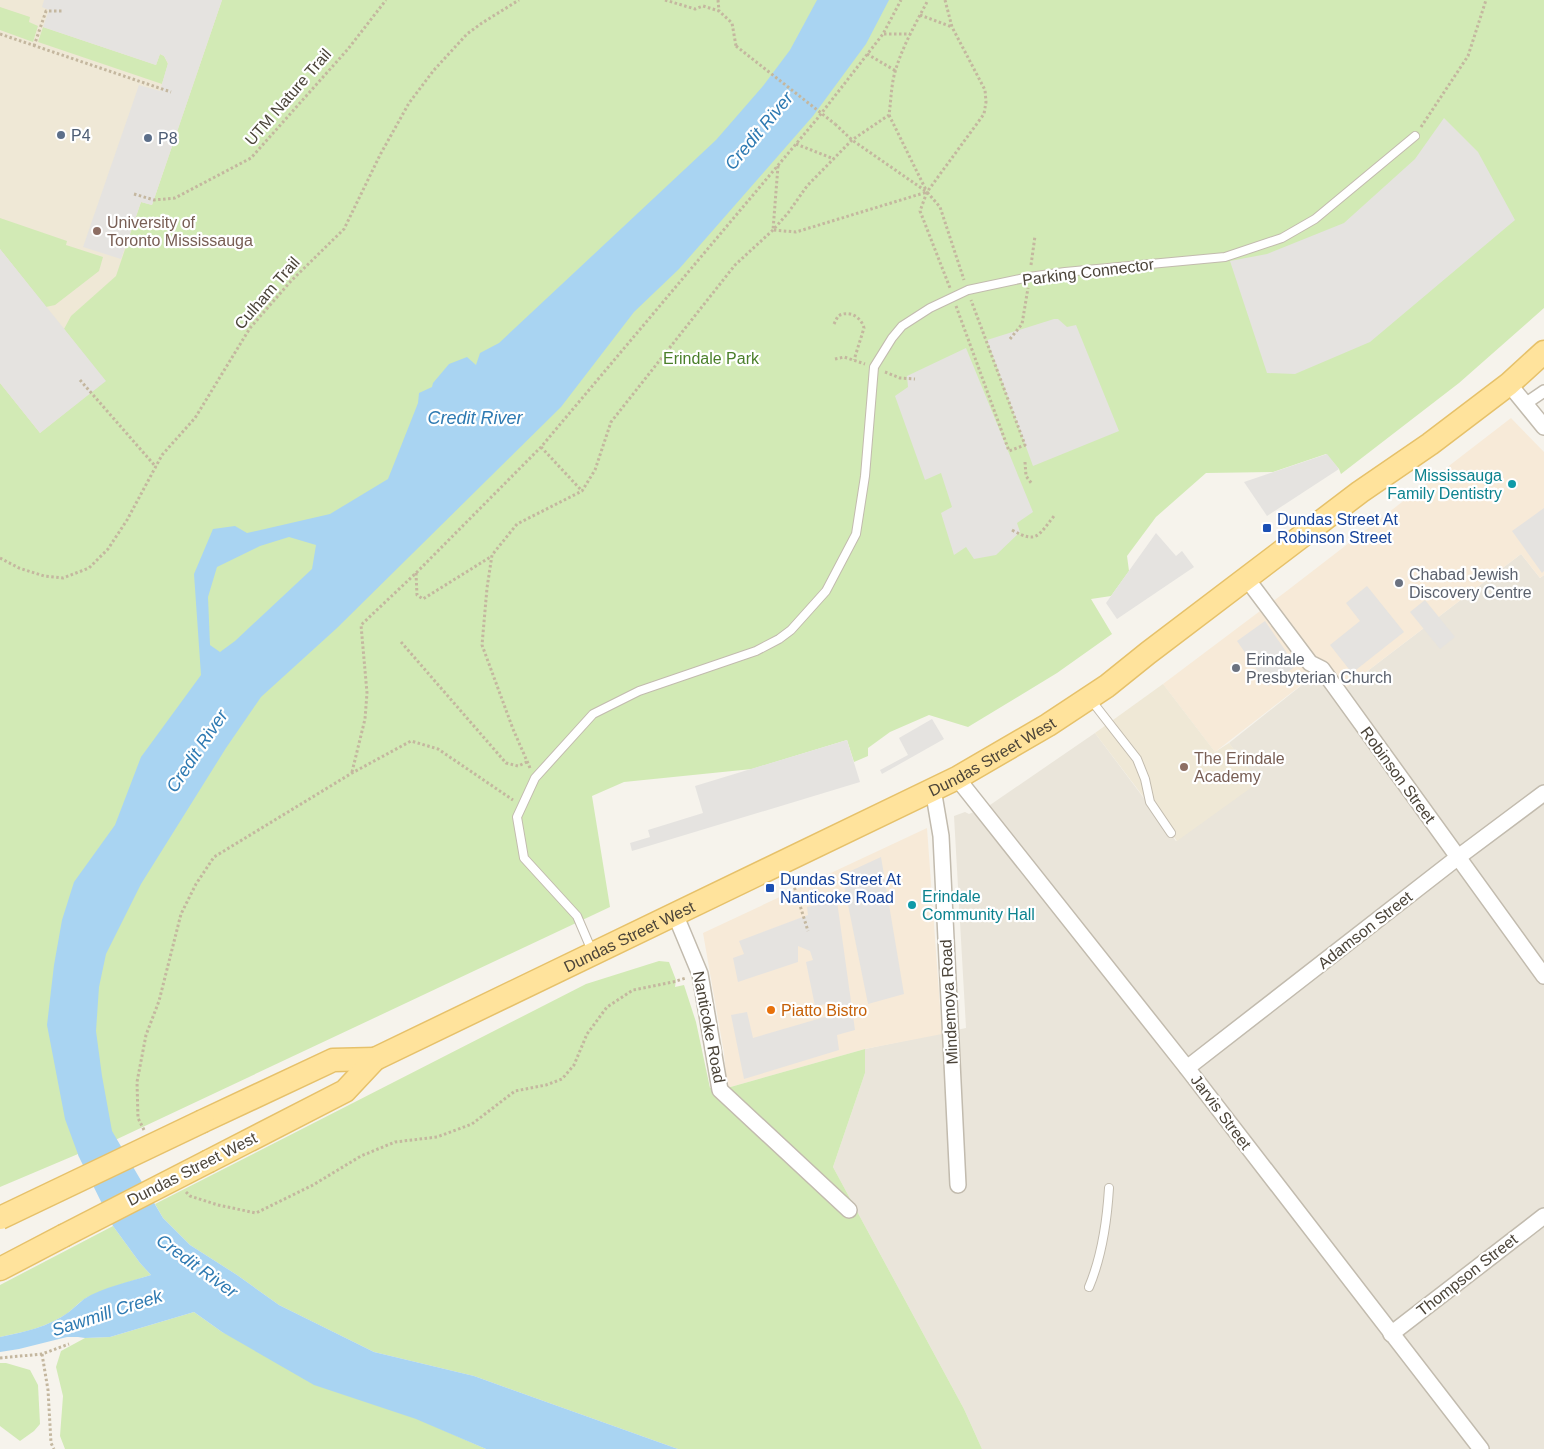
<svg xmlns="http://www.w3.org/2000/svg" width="1544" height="1449" font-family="Arial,sans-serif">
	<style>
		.residential { fill: #eae5da }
		.commercial { fill: #f7ead8 }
		.education { fill: #efe8d6 }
		.green { fill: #d2eab5 }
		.parking { fill: #e5e3e0 }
		.water { fill: #a9d4f2; fill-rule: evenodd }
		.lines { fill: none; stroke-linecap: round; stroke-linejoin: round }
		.service-casing { stroke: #c2bbae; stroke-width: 10 }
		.pedestrian-casing { stroke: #c2bbae; stroke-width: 14 }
		.minor-casing { stroke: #c2bbae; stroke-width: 18 }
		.primary-casing { stroke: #e6c16a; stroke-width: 25 }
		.path { stroke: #c4b79f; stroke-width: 3; stroke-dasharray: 2.5 2.5; stroke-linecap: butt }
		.service { stroke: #fff; stroke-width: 8 }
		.pedestrian { stroke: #fff; stroke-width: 11 }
		.minor { stroke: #fff; stroke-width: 15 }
		.primary { stroke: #ffe39c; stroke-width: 22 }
		.primary-bridge-casing { stroke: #e6c16a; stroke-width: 25; stroke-linecap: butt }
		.path-bridge { stroke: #c4b79f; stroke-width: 3; stroke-dasharray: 2.5 2.5; stroke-linecap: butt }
		.primary-bridge { stroke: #ffe39c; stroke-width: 22 }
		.service-dot { fill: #5c6f8a; stroke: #fff; stroke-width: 2 }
		.education-dot { fill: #8d6e63; stroke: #fff; stroke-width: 2 }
		.culture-dot { fill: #0f9aa8; stroke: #fff; stroke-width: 2 }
		.transit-dot { fill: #1a4fb4; stroke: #fff; stroke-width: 2 }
		.worship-dot { fill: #6b7280; stroke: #fff; stroke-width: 2 }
		.food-dot { fill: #e8710a; stroke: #fff; stroke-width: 2 }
		.labels { text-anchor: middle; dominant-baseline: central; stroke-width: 4.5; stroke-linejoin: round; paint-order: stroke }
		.street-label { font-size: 16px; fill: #4b4439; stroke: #fff }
		.service-label { font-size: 16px; fill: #4e5e75; stroke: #fff; text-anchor: start }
		.education-label { font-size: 16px; fill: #785e54; stroke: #fff; text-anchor: start }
		.park-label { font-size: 16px; fill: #4a7f2a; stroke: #fff }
		.culture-label { font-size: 16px; fill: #0d838f; stroke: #fff; text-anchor: end }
		.transit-label { font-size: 16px; fill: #164399; stroke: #fff; text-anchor: start }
		.worship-label { font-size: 16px; fill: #5b616d; stroke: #fff; text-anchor: start }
		.food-label { font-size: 16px; fill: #c56008; stroke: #fff; text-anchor: start }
		.water-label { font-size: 18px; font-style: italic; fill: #2e7ab2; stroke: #fff }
	</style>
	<rect width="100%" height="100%" fill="#f6f3ec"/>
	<polygon class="residential" points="1521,554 1540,578 1544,575 1544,1449 982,1449 964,1409 833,1167 865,1073 865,1049 966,1028 954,816 965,812 969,814 990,805 1095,733 1176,841 1258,782 1229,743 1322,669 1340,692"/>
	<g class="commercial">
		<polygon points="1511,418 1544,452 1544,575 1540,578 1521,554 1340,692 1322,669 1215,752 1163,684 1288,590"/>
		<polygon points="927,828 942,1034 865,1049 727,1088 724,1053 703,933"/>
	</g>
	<g class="education">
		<polygon points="0,0 318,0 170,360 0,488"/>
		<polygon points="1163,684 1215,752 1229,743 1259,782 1177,841 1095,733"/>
	</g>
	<g class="green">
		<polygon points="222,0 1544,0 1544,308 1459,383 1341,474 1339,469 1326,454 1273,472 1206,473 1156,517 1127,556 1129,571 1111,596 1091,599 1112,634 1057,673 968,727 929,715 890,732 868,748 868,756 854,762 847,740 752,769 624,782 592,796 610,907 79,1157 78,1154 0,1187 0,383 40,433 105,381 64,329 71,316 116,276 141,202 152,205"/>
		<polygon points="0,7 30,17 29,22 38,26 33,42 0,30"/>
		<polygon points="43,27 156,65 160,54 164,56 168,64 162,84 38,42"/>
		<polygon points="0,218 67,241 66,245 103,257 99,271 55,305 46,307 0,249"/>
		<polygon points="659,961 669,962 676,980 675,987 684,985 696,1022 710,1088 727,1088 865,1049 865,1073 833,1167 964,1409 982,1449 678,1449 474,1376 374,1352 279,1305 237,1275 190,1245 163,1218 155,1204 586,984"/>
		<path d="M113 1226 140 1263 151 1275C129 1282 106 1288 86 1298 79 1302 74 1308 68 1313 47 1327 25 1332 0 1337V1285Z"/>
		<polygon points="194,1312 222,1332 486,1449 65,1449 60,1436 63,1396 56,1367 61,1351 85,1338 110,1337"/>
		<polygon points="0,1363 6,1363 30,1370 38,1385 40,1424 34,1431 20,1441 0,1426"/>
	</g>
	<g class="parking">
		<polygon points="44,0 222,0 152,205 141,202 121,259 83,247 139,85 160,91 168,63 164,56 160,54 156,65 43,27 49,10 42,7"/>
		<polygon points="1444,118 1478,152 1515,220 1370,342 1295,374 1267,373 1230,261 1267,254 1344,223 1415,159"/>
		<polygon points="0,249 106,381 40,433 0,383"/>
		<polygon points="1054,319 1058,319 1067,327 1076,325 1119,431 1033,466 987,340"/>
		<polygon points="966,348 1033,512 1017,523 1020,532 996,555 974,559 966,547 954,555 941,513 952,507 941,473 925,480 895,396 908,387 907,376"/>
		<polygon points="1327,454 1339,469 1267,516 1244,482"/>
		<polygon points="1544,508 1544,571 1542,573 1512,531"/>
		<polygon points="1156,533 1176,556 1182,551 1194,567 1117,619 1106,603"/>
		<polygon points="1367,586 1404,632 1352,673 1330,645 1360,621 1346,603"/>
		<polygon points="1425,600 1455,637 1440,649 1410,612"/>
		<polygon points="1265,621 1296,666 1268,686 1237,641"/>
		<polygon points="932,719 944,739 882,774 880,770 908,755 899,738"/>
		<polygon points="847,740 860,782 632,851 630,843 650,837 648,830 703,813 695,786"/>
		<polygon points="881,857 904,994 868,1004 842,875"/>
		<polygon points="837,901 855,1030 837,1035 839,1050 744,1079 731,1015 747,1012 753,1038 828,1016 826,1004 815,1006 806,962 813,960 810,951 798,946 798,962 738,982 733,958 744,954 739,941 808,915 807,907"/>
	</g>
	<path class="water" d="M817 0H889L866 44 813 116 679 269 634 312 561 407 337 628 261 697 226 748 141 884 106 954 99 987 96 1031 102 1076 112 1131 163 1218 190 1245 237 1275 279 1305 374 1352 474 1376 678 1449H486L416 1419 314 1385 222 1332 194 1312 110 1337 85 1338 78 1337H67L19 1349 0 1352V1337C25 1332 48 1327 69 1312 74 1308 79 1303 84 1299 103 1287 129 1282 151 1275L140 1263 113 1226 79 1157 65 1119 47 1025 54 965 62 920 74 882 115 825 141 757 201 675 194 574 213 529 235 526 247 533 330 514 388 479 418 403 419 393 432 387 433 383 449 364 467 357 476 365 480 353 499 343 716 140 763 86 790 50ZM289 537 316 545 312 569 235 641 220 652 210 645 208 597 217 567 260 546Z"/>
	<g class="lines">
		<defs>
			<g id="service">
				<polyline points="1091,700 1137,759 1145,779 1150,802 1171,833"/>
				<polyline points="592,951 577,916 524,858 517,817 535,778 593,714 639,691 756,651 779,639 791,630 826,591 856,534 865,476 874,367 892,338 902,326 930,308 968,290 1029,277 1065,272 1225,257 1282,238 1315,219 1415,136"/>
				<path d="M1089 1287C1102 1256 1107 1221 1109 1188"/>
			</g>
			<polyline id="pedestrian" points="1525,404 1544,391"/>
			<g id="minor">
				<polyline points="1509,384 1544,427"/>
				<polyline points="1247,579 1310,663 1322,669 1544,976"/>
				<polyline points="957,778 1187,1068 1481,1449"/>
				<polyline points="933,789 941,836 958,1185"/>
				<polyline points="675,914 700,974 720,1090 849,1210"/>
				<polyline points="1187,1068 1457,858 1544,793"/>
				<polyline points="1391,1334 1544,1216"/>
			</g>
			<g id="primary">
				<polyline points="203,1121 333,1060 375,1059"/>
				<path id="s1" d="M209 1161 345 1091 375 1059 957 778 1048 725 1107 686 1148 653 1360 492 1430 444 1509 384 1544 352"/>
				<polyline points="0,1269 63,1236"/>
			</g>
		</defs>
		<use href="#service" class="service-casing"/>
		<use href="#pedestrian" class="pedestrian-casing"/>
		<use href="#minor" class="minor-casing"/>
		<use href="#primary" class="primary-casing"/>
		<g class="path">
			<polyline points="665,0 695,9 703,6 719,11 732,23 736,46"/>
			<polyline points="718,0 719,11"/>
			<polyline points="945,0 952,27 985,90 986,102 984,114 927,192 920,211 950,288"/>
			<polyline points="920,15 952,27"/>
			<polyline points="0,34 171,92"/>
			<polyline points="884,34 910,34"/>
			<polyline points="34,46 46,11 63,11"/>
			<polyline points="867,54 896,71"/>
			<polyline points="889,115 927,192"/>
			<polyline points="835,124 852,140 927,192 940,207 964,280"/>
			<polyline points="1421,127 1468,56 1486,0"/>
			<polyline points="796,144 834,159"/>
			<polyline points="778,166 773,230 796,232 927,192"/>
			<polyline points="134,194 154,200 175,198 251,158 348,49 386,0"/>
			<polyline points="1031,265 1035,236"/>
			<polyline points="956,306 1009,451 1025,445 971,300"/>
			<path d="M834 324 838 316C848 310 861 316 864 328L854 360"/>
			<polyline points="1010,339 1022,324 1028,288"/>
			<polyline points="835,359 844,357 865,364"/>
			<polyline points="885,372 900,378 915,379"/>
			<polyline points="80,380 156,467"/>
			<polyline points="541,447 582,491"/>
			<polyline points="1025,462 1026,476 1032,484"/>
			<path d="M1012 530C1037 544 1038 536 1054 516"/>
			<polyline points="0,558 19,568 44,576 63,578 89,568 108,549 127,520 162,455 195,418 250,328 291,281 344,229 380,155 409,103 434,70 467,34 482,23 519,0"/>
			<polyline points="416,573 417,595 423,599 492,556"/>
			<polyline points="401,642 506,763 518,766 527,762"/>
			<path d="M530 768 513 729 482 645 487 588 492 555 517 524 582 491 595 470 611 422 735 265 773 230 788 213 807 186 852 140 889 115C891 101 891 86 895 72 902 47 916 23 928 0"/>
			<polyline points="352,772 365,719 367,693 361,625 416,573 541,447 817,119 883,34 901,0"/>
			<polyline points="793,883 808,931"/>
			<polyline points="144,1130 138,1118 137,1082 146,1035 159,1001 181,914 196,884 214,857 352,773 411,741 438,749 513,800"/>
			<polyline points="186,1192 190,1196 218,1205 256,1213 313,1185 361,1156 395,1142 437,1137 472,1124 515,1091 546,1085 562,1079 574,1065 587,1034 607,1007 633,990 673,982 686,978"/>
			<polyline points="42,1354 48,1390 51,1443 54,1449"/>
			<polyline points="0,1358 42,1354 69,1344"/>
		</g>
		<use href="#service" class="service"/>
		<use href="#pedestrian" class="pedestrian"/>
		<use href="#minor" class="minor"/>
		<use href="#primary" class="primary"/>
		<defs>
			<g id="primary-bridge">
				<polyline points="0,1218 203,1121"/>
				<polyline points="63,1236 209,1161"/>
			</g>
		</defs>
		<use href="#primary-bridge" class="primary-bridge-casing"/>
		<polyline class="path-bridge" points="736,46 835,124"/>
		<use href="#primary-bridge" class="primary-bridge"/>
	</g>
	<g class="service-dot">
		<circle cx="61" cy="135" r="5"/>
		<circle cx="148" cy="138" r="5"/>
	</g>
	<g class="education-dot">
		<circle cx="97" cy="231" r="5"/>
		<circle cx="1184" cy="767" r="5"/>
	</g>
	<g class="culture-dot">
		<circle cx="1512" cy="484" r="5"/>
		<circle cx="912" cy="905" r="5"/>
	</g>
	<g class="transit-dot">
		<rect x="1262" y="523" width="10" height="10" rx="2.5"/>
		<rect x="765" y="883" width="10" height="10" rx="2.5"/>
	</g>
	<g class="worship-dot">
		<circle cx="1399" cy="583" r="5"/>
		<circle cx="1236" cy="668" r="5"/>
	</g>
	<circle class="food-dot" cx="771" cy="1010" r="5"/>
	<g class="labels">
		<g class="street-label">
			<text transform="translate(288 97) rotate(-49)">UTM Nature Trail</text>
			<text transform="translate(1088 272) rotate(-7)">Parking Connector</text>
			<text transform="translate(267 293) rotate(-49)">Culham Trail</text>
			<text stroke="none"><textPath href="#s1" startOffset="884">Dundas Street West</textPath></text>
			<text transform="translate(1398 775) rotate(54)">Robinson Street</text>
			<text transform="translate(1365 930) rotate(-38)">Adamson Street</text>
			<text stroke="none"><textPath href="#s1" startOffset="479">Dundas Street West</textPath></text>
			<text transform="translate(949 1002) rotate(-93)">Mindemoya Road</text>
			<text transform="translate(709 1027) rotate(79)">Nanticoke Road</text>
			<text transform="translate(1221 1112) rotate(53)">Jarvis Street</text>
			<text transform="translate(192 1169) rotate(-27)">Dundas Street West</text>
			<text transform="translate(1467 1275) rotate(-38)">Thompson Street</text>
		</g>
		<g class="service-label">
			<text x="71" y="135">P4</text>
			<text x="158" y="138">P8</text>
		</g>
		<g class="education-label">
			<text x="107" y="222">University of<tspan x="107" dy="18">Toronto Mississauga</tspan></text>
			<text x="1194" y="758">The Erindale<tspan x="1194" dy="18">Academy</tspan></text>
		</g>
		<g class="park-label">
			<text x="711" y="358">Erindale Park</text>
		</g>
		<g class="culture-label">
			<text x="1502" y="475">Mississauga<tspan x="1502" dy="18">Family Dentistry</tspan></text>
			<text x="922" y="896" text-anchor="start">Erindale<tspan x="922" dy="18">Community Hall</tspan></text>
		</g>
		<g class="transit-label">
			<text x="1277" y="519">Dundas Street At<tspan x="1277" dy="18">Robinson Street</tspan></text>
			<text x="780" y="879">Dundas Street At<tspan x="780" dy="18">Nanticoke Road</tspan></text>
		</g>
		<g class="worship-label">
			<text x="1409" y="574">Chabad Jewish<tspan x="1409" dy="18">Discovery Centre</tspan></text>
			<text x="1246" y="659">Erindale<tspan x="1246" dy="18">Presbyterian Church</tspan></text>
		</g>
		<g class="food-label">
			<text x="781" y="1010">Piatto Bistro</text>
		</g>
		<g class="water-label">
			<text transform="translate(759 131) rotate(-50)">Credit River</text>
			<text x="475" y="418">Credit River</text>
			<text transform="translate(197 751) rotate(-56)">Credit River</text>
			<text transform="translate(197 1266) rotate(36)">Credit River</text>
			<text transform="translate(107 1313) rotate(-18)">Sawmill Creek</text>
		</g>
	</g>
</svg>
